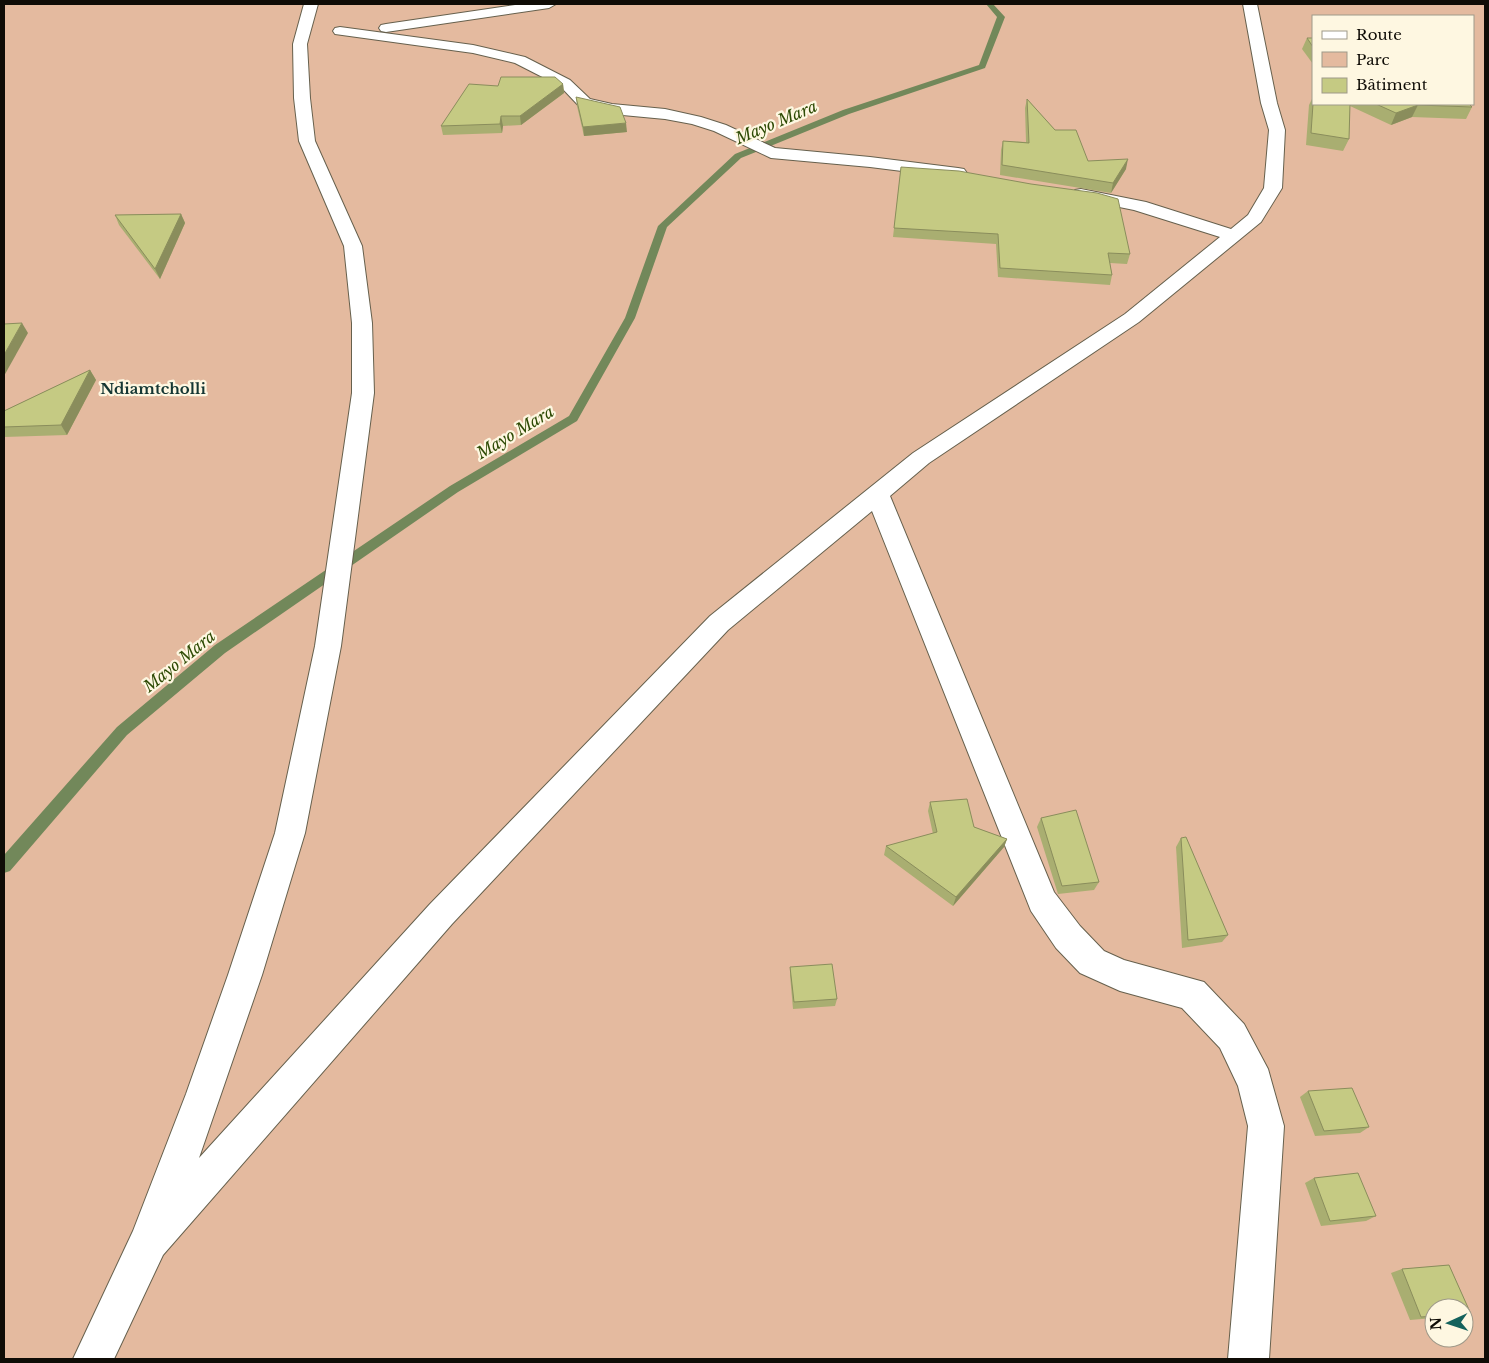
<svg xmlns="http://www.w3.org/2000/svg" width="1489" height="1363" font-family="'Libre Baskerville',serif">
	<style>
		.green { fill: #e4ba9f; fill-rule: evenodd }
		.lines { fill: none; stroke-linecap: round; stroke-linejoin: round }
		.stream { fill: #72885a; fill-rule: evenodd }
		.minor-casing { stroke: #66604d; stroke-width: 2 }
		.minor { fill: #fff; fill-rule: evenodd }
		.wall { fill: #a9ae71 }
		.shaded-wall { fill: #8a8d5c }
		.building { fill: #c5ca83; stroke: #8a8d5c }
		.labels { text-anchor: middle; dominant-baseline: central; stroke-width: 4.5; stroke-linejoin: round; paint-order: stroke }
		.far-quarter-label { font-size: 15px; font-weight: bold; fill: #143633; stroke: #fef7e1 }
		.water-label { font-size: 16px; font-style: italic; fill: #2e4b05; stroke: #fef7e1 }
	</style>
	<rect width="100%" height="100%" fill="#f0ead4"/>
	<path class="green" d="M4 4H1485V1359H4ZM1313 16H1473V104H1313ZM1434 1308H1464V1338H1434Z"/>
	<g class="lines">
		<polygon class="stream" points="986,4 993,4 1005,17 985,68 849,114 741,158 667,227 635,318 577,421 458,492 225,653 127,735 10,871 4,873 4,855 117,727 215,645 450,486 569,416 625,318 658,226 735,154 843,110 979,65 997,17"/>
		<defs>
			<g id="minor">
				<polygon points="304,4 318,4 307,44 310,98 315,141 362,246 372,323 374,393 341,646 305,833 262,975 199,1158 430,904 710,616 913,453 1125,314 1220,237 1134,210 1075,198 1072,194 1075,190 1081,189 1146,202 1231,229 1248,215 1264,188 1269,130 1261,103 1243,4 1257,4 1277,103 1285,130 1282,188 1261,222 1139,322 929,463 890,496 1054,892 1080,926 1104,951 1124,960 1204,982 1244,1024 1268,1069 1284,1126 1269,1359 1228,1359 1248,1126 1238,1086 1220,1048 1182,1008 1120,991 1080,973 1056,948 1031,911 872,511 728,630 452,924 163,1255 114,1359 73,1359 133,1231 186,1094 228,975 275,833 315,646 352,393 352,323 344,246 299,141 294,98 293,44"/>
				<polygon points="522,4 556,4 549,8 386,32 381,31 379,28 381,25 386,24"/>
				<polygon points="340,27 473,45 525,57 570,80 590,99 612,104 665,109 701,117 726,125 775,148 870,157 958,168 964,169 967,173 964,177 958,178 870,167 771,158 714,131 692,124 665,119 612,114 578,105 560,86 515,63 473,53 335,34 333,31 335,28"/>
			</g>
		</defs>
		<use href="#minor" class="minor-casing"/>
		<use href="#minor" class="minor"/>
	</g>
	<g class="wall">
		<polygon points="1307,38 1313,38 1313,64 1302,49"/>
		<polygon points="563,84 564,93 521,125 503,126 502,133 443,135 441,126 498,86"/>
		<polygon points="576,97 627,132 584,136 577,106"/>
		<polygon points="1313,97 1313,104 1469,104 1472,107 1466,119 1412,117 1391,125 1350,106 1349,139 1343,151 1306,145 1309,105"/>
		<polygon points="1027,99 1055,130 1088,161 1126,169 1111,193 1000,175 1001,150 1003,141 1026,142 1025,108"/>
		<polygon points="901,167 1130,254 1127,264 1110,263 1112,275 1110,285 998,277 996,244 893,237"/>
		<polygon points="181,214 185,223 160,279 119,225 115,215"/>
		<polygon points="90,370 96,380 67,435 4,437 4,411"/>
		<polygon points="930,802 974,827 1007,839 1004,847 953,906 884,855 886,846 933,834 928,811"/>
		<polygon points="1041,818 1099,882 1094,890 1058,894 1037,827"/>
		<polygon points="1181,838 1228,935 1222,942 1182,948 1176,847"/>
		<polygon points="790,967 837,999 835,1006 793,1009 790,975"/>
		<polygon points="1308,1091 1369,1127 1360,1133 1315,1136 1300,1097"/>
		<polygon points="1314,1178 1376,1216 1366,1221 1321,1226 1305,1183"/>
		<polygon points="1449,1265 1470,1312 1464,1314 1464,1308 1434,1308 1434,1318 1410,1320 1391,1273 1402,1269"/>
	</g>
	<g class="shaded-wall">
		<polygon points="563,84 564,93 521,125 520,116"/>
		<polygon points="1418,105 1412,117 1391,125 1396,113"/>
		<polygon points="501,116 503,126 502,133 500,124"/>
		<polygon points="626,123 627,132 584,136 583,127"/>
		<polygon points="1128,159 1126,169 1111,193 1113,183"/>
		<polygon points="181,214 185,223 160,279 155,269"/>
		<polygon points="22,323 28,333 4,376 4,355"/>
		<polygon points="90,370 96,380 67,435 61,425"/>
		<polygon points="1007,839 1004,847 953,906 956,897"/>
	</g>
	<g class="building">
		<polygon points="1307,38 1313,38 1313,47"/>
		<polygon points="501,77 555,77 563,84 520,116 501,116 500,124 441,126 469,84 498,86"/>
		<polygon points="576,97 620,107 626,123 583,127"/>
		<polygon points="1027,99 1055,130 1076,130 1088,161 1128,159 1113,183 1002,165 1003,141 1029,143"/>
		<polygon points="1313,104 1350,104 1349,139 1311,133"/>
		<polygon points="1376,104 1469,104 1472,107 1418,105 1396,113"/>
		<polygon points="901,167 959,171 1031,184 1097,193 1118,199 1130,254 1108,253 1112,275 1000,268 998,234 894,228"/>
		<polygon points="181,214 155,269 115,215"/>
		<polygon points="22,323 4,355 4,324"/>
		<polygon points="90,370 61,425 4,427 4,411"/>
		<polygon points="967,799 974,827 1007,839 956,897 886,846 937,832 930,802"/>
		<polygon points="1076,810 1099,882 1062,886 1041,818"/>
		<polygon points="1186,837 1228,935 1188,940 1181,838"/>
		<polygon points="832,964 837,999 794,1002 790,967"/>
		<polygon points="1352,1088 1369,1127 1324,1131 1308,1091"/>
		<polygon points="1358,1173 1376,1216 1330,1221 1314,1178"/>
		<polygon points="1449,1265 1470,1312 1464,1313 1464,1308 1434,1308 1434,1316 1421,1317 1402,1269"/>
	</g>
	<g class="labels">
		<g class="far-quarter-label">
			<text x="153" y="388">Ndiamtcholli</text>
		</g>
		<g class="water-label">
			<text transform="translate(776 122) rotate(-23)">Mayo Mara</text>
			<text transform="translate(515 432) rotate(-31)">Mayo Mara</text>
			<text transform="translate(179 661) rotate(-39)">Mayo Mara</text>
		</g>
	</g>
	<rect width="1489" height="1363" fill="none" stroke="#0f0c06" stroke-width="10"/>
	<rect x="1312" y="15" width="162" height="90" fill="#fef7e1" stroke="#9e9989"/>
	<rect x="1322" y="31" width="25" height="8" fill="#ffffff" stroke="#9e9989"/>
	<text x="1356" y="40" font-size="15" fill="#0f0c06">Route</text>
	<rect x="1322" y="52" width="25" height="15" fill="#e4ba9f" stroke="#9e9989"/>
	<text x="1356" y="65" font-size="15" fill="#0f0c06">Parc</text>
	<rect x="1322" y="78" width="25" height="15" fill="#c5ca83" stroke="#9e9989"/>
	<text x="1356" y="90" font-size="15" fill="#0f0c06">Bâtiment</text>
	<g transform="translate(1449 1323) rotate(267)"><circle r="24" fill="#fef7e1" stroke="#9e9989"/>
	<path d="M0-4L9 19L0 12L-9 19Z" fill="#14625c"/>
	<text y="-8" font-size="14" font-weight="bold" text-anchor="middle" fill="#0f0c06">N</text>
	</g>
</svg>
